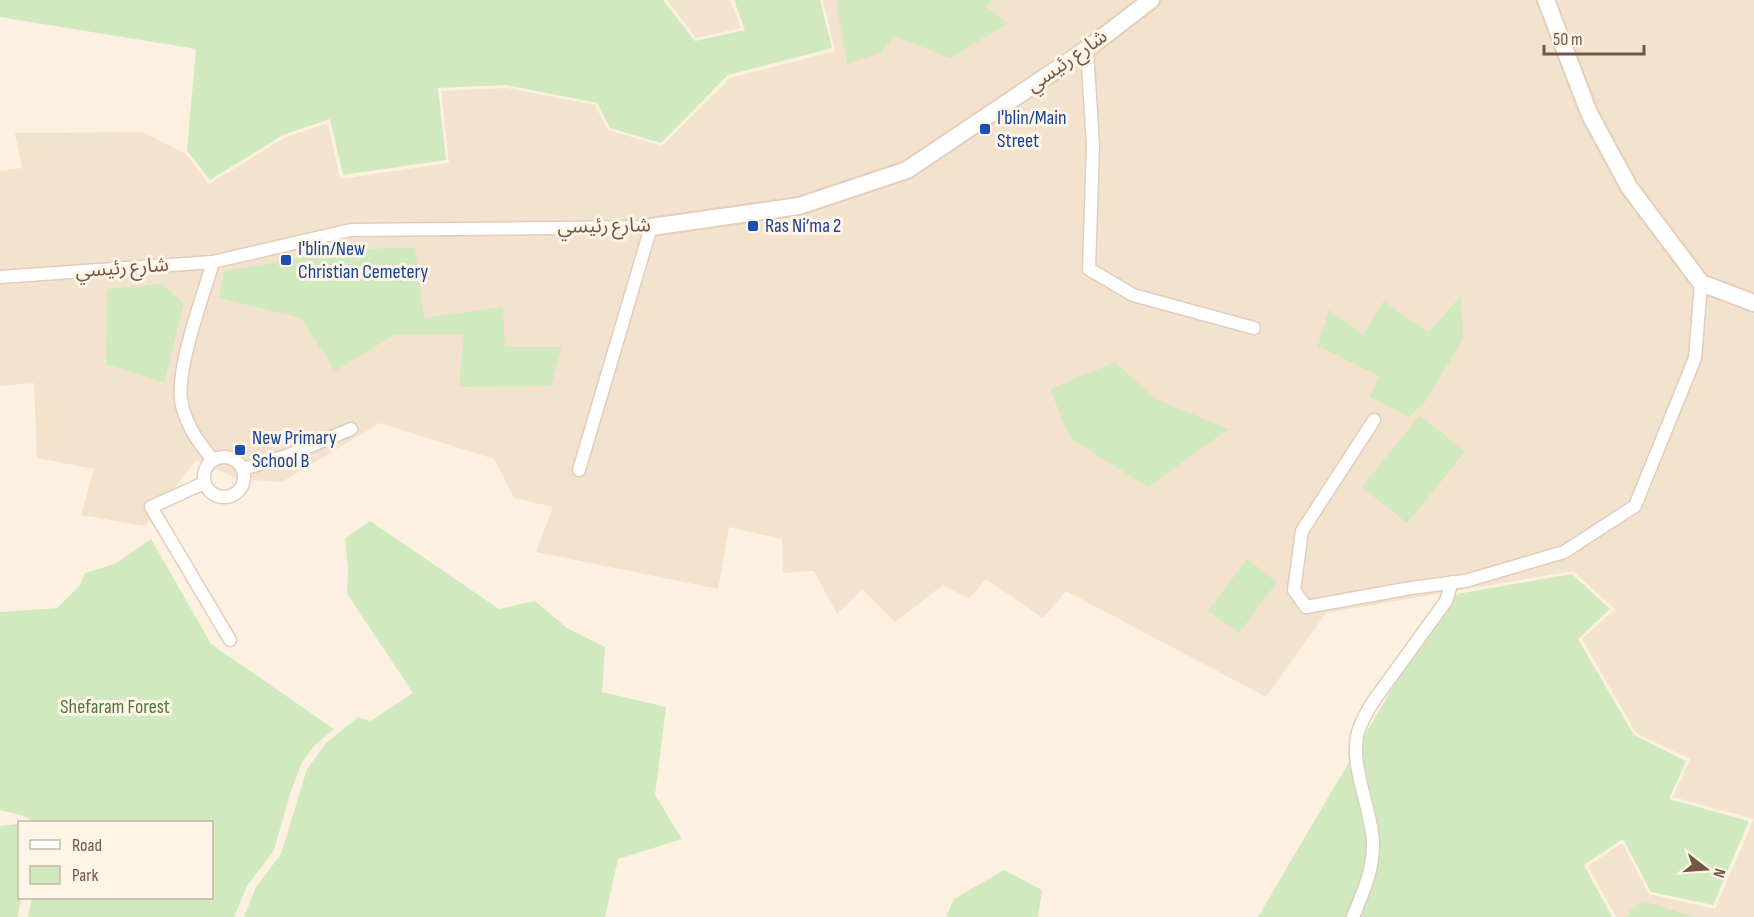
<svg xmlns="http://www.w3.org/2000/svg" width="1754" height="917" font-family="'Sofia Sans Condensed','Noto Sans Arabic',sans-serif">
	<style>
		.residential { fill: #f3e2ce }
		.green { fill: #d0e9bf }
		.lines { fill: none; stroke-linecap: round; stroke-linejoin: round }
		.street-casing { stroke: #e0cdbc; stroke-width: 15 }
		.secondary-casing { stroke: #e5ceba; stroke-width: 20 }
		.street { stroke: #fff; stroke-width: 12 }
		.secondary { stroke: #fff; stroke-width: 16 }
		.transit-dot { fill: #1a4fb4; stroke: #fff5e6; stroke-width: 2 }
		.labels { text-anchor: middle; dominant-baseline: central; stroke-width: 6; stroke-linejoin: round; paint-order: stroke }
		.street-label { font-size: 20px; fill: #725748; stroke: #fff5e6 }
		.transit-label { font-size: 20px; fill: #164399; stroke: #fff5e6; text-anchor: start }
		.park-label { font-size: 20px; fill: #517840; stroke: #fff5e6 }
	</style>
	<rect width="100%" height="100%" fill="#fcf1e0"/>
	<g class="residential">
		<polygon points="667,0 730,0 741,28 696,38"/>
		<polygon points="823,0 1754,0 1754,917 1616,917 1588,866 1622,843 1649,894 1715,909 1754,819 1673,797 1690,759 1636,733 1582,639 1615,609 1573,571 1326,613 1266,697 1066,591 1043,618 986,579 969,599 943,585 895,622 862,589 837,614 814,571 783,573 782,539 729,527 718,589 536,552 553,507 514,498 494,459 380,423 282,482 239,479 196,460 145,526 81,515 94,469 37,458 34,383 0,386 0,171 22,168 15,133 143,132 185,153 209,184 284,138 328,123 340,179 449,163 441,91 507,88 595,105 608,130 662,146 730,78 835,51"/>
	</g>
	<g class="green">
		<polygon points="0,0 663,0 695,41 745,30 734,0 820,0 832,48 728,75 661,143 610,128 597,103 507,85 438,88 446,160 343,175 330,119 283,135 210,180 187,151 196,49 0,17"/>
		<polygon points="836,0 991,0 986,7 1008,23 950,58 894,36 881,52 847,64"/>
		<polygon points="415,248 424,318 503,307 505,347 562,347 551,386 459,387 464,334 394,335 335,371 301,318 219,298 224,271 351,249"/>
		<polygon points="161,284 184,303 164,383 106,364 107,289"/>
		<polygon points="1461,296 1463,339 1424,403 1408,417 1370,397 1379,376 1318,346 1329,310 1363,335 1384,301 1428,333"/>
		<polygon points="1115,362 1155,399 1228,429 1148,487 1070,438 1050,389"/>
		<polygon points="1420,415 1465,452 1407,523 1362,487"/>
		<polygon points="370,521 499,609 535,601 567,628 605,647 602,692 666,707 655,795 682,839 618,859 605,917 244,917 256,887 281,854 307,769 326,743 358,717 371,721 413,693 347,594 348,568 345,538"/>
		<polygon points="151,539 211,644 334,729 315,745 302,762 290,794 274,850 247,886 234,917 28,917 32,898 212,898 212,822 35,822 21,815 0,810 0,612 57,608 79,586 85,573 115,564"/>
		<polygon points="1247,559 1277,582 1239,633 1208,611"/>
		<polygon points="1572,574 1610,609 1578,639 1634,735 1686,761 1669,799 1749,821 1713,905 1651,892 1623,839 1584,865 1612,917 1258,917 1413,653 1457,594"/>
		<polygon points="18,824 20,898 21,898 18,917 0,917 0,826"/>
		<polygon points="1004,870 1042,890 1038,917 946,917 954,899"/>
		<polygon points="1643,901 1695,917 1627,917 1630,911"/>
	</g>
	<g class="lines">
		<defs>
			<g id="street">
				<polyline points="1087,49 1093,145 1089,269 1133,295 1254,328"/>
				<path d="M213 262C203 297 174 372 182 405 187 427 199 443 213 460"/>
				<polyline points="0,277 213,262 351,230 651,227 579,470"/>
				<polyline points="1374,420 1302,531 1294,590 1306,607 1411,588 1465,581 1564,552 1635,506 1695,358 1701,283"/>
				<circle cx="224" cy="477" r="20"/>
				<polyline points="243,469 286,456 351,429"/>
				<polyline points="204,483 151,507 230,640"/>
				<path d="M1353 917C1363 892 1374 869 1373 841 1371 808 1349 764 1358 732 1362 720 1368 709 1375 699L1446 601 1452 582"/>
			</g>
			<g id="secondary">
				<polyline points="1546,0 1589,113 1629,187 1701,283 1754,303"/>
				<polyline points="651,227 799,206 907,170 1087,49 1151,0"/>
			</g>
		</defs>
		<use href="#street" class="street-casing"/>
		<use href="#secondary" class="secondary-casing"/>
		<use href="#street" class="street"/>
		<use href="#secondary" class="secondary"/>
	</g>
	<g class="transit-dot">
		<rect x="979" y="123" width="12" height="12" rx="3"/>
		<rect x="747" y="220" width="12" height="12" rx="3"/>
		<rect x="280" y="254" width="12" height="12" rx="3"/>
		<rect x="234" y="444" width="12" height="12" rx="3"/>
	</g>
	<g class="labels">
		<g class="street-label">
			<text transform="translate(1067 61) rotate(-35)">شارع رئيسي</text>
			<text transform="translate(604 226) rotate(-1)">شارع رئيسي</text>
			<text transform="translate(122 268) rotate(-4)">شارع رئيسي</text>
		</g>
		<g class="transit-label">
			<text x="997" y="118">I'blin/Main<tspan x="997" dy="23">Street</tspan></text>
			<text x="765" y="226">Ras Ni’ma 2</text>
			<text x="298" y="249">I'blin/New<tspan x="298" dy="23">Christian Cemetery</tspan></text>
			<text x="252" y="438">New Primary<tspan x="252" dy="23">School B</tspan></text>
		</g>
		<g class="park-label">
			<text x="115" y="707">Shefaram Forest</text>
		</g>
	</g>
	<rect x="18" y="821" width="195" height="78" fill="#fff5e6" stroke="#c7b6a7" stroke-width="1.5"/>
	<rect x="30" y="840" width="30" height="9" fill="#ffffff" stroke="#c7b6a7" stroke-width="1.5"/>
	<text x="72" y="851" font-size="18" fill="#725748">Road</text>
	<rect x="30" y="866" width="30" height="18" fill="#d0e9bf" stroke="#c7b6a7" stroke-width="1.5"/>
	<text x="72" y="881" font-size="18" fill="#725748">Park</text>
	<g transform="translate(1706 869) rotate(107)" stroke="#fff5e6" stroke-width="4.5" paint-order="stroke">
	<path d="M0-4.5L10 22L0 15L-10 22Z" fill="#725748"/>
	<text y="-9" font-size="16" font-weight="bold" text-anchor="middle" fill="#725748">N</text>
	</g>
	<path d="M1544 45v9h100v-9" fill="none" stroke="#725748" stroke-width="3"/>
	<text x="1553" y="45" font-size="18" fill="#725748" stroke="#fff5e6" stroke-width="4.5" paint-order="stroke">50 m</text>
</svg>
